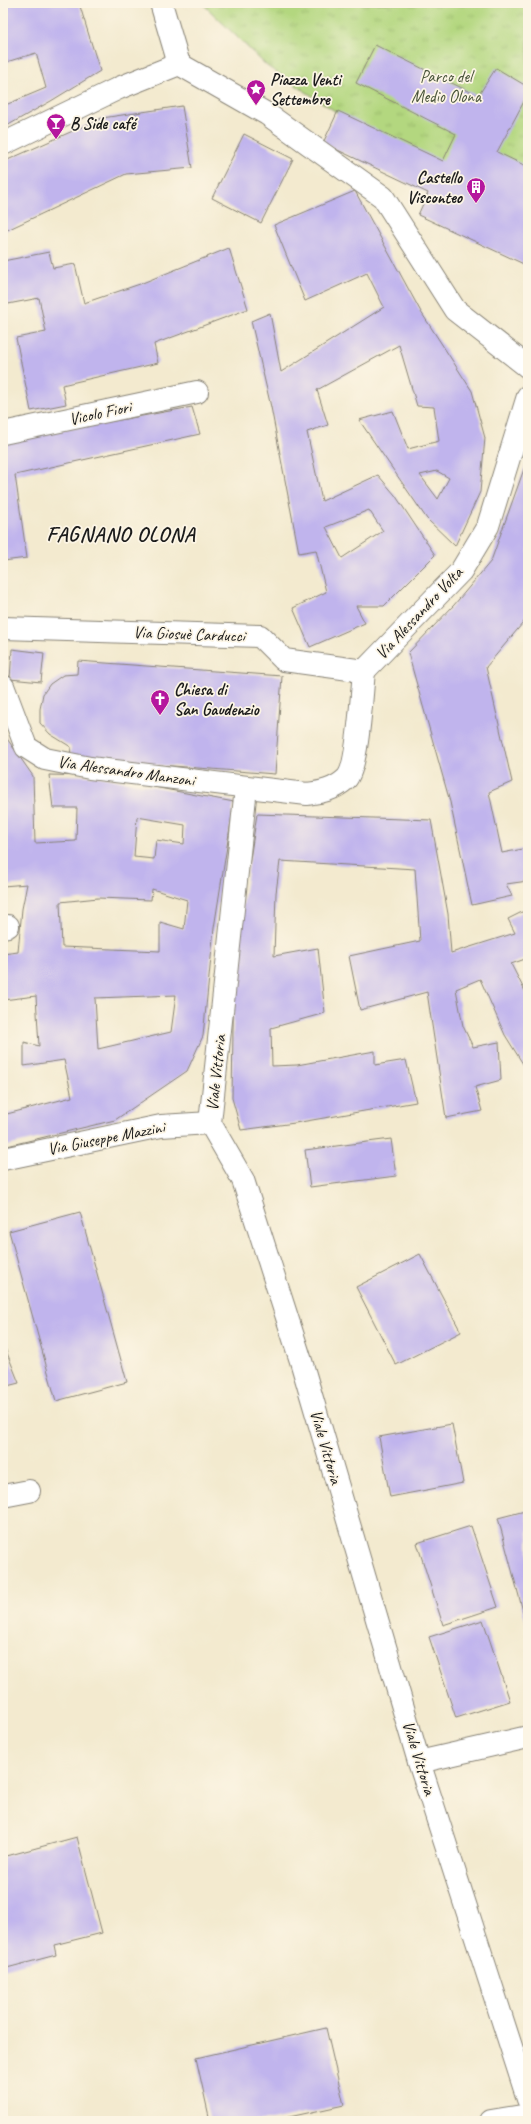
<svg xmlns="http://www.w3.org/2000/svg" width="531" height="2124" font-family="Caveat,sans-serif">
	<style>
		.park { fill: url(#park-tufts); stroke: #687a4e }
		.building { fill: #c0b4ed; fill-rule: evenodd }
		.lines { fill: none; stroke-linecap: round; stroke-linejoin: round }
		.minor-casing { stroke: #888376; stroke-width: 24 }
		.minor { stroke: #fff; stroke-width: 22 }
		.labels { text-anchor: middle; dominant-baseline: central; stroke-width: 3.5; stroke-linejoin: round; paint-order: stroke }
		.park-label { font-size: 17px; fill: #49543a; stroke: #fcf5e5 }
		.poi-label { font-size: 17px; font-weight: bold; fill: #1c1c1c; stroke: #fcf5e5; text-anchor: start }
		.street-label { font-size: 17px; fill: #1c1c1c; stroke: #fcf5e5 }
		.district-label { font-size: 21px; font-weight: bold; letter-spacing: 1px; fill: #1c1c1c; stroke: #fcf5e5 }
	</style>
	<defs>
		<pattern id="park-tufts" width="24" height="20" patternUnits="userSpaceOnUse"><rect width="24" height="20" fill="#b3d77f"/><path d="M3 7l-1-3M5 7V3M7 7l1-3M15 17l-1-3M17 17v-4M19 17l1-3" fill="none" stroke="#99b86d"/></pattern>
	</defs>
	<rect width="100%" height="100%" fill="#fcf5e5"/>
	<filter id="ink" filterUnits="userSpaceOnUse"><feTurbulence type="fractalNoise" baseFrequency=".025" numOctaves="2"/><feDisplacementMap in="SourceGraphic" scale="8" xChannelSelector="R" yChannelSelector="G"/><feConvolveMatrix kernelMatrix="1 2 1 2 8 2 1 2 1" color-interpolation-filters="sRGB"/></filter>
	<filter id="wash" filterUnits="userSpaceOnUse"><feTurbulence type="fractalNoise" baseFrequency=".012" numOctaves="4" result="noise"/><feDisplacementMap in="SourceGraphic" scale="16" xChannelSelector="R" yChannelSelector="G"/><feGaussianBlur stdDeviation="0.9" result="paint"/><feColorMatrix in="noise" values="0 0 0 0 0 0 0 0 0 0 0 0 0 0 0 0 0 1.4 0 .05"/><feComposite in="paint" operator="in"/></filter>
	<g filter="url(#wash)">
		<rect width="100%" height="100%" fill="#f3eacf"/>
		<polygon class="park" points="202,3 528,3 528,239 267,66"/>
		<g id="blocks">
			<g class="building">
				<polygon points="3,3 79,3 100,71 51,101 3,128 3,106 46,88 36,53 3,63"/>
				<polygon points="375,45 478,96 496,68 528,87 528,94 497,152 528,167 528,266 418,215 428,193 323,143 338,111 443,161 456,134 356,83"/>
				<polygon points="182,106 192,168 126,174 3,232 3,162 102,118"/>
				<polygon points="244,134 293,159 261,223 212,198"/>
				<path d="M355 191 421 312 472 391 485 438 480 492 455 546 427 519 359 420 393 411 408 449 439 441 434 407 417 406 399 345 317 390 328 425 307 432 322 501 378 475 395 495 435 555 384 606H356L365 623 310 647 293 608 326 592 316 550 299 553 271 407 251 321 270 313 281 372 384 307 367 273 305 301 274 225ZM437 471 449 478 438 499 420 475ZM369 510 383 531 342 558 326 527Z"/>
				<polygon points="229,248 248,309 154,344 158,363 62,385 66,404 31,411 16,338 46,332 39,298 3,305 3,261 49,252 53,268 75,264 84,303 140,284"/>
				<polygon points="192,407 200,434 15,475 27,558 3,561 3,441"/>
				<polygon points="528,458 528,617 486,667 512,782 489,792 502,853 528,848 528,881 506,884 512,896 472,905 450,802 408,653 454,605 491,561"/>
				<polygon points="12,649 44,653 41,682 10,679"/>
				<polygon points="78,661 282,676 275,774 70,758 71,747 50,734 40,723 40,709 43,694 50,684 63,675 77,674"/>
				<path d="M3 733 33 776 35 843 76 841 77 808H53L49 775 95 776 234 802 214 928 203 1036 187 1071 115 1120 3 1147V1115L72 1097 64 1060 24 1066V1042L39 1046 36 996 3 1000V954L18 952 22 909 27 884 3 886ZM137 817 185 825 184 844 156 840 154 859 134 857ZM152 889 187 900 184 929 160 922V951L62 947 60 902 98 898 151 900ZM176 995 171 1032 98 1049 95 998Z"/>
				<polygon points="257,814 431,820 448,914 451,953 515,933 508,919 528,909 528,958 511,964 528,997 528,1072 505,1035 480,979 456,989 463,1026 473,1047 499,1042 501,1080 475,1087 482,1111 446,1118 427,992 360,1010 349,956 420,941 415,869 280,861 276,893 274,956 318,948 325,1013 271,1028 272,1066 297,1065 375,1051 375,1065 406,1060 416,1102 295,1123 241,1130 232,1098 234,963"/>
				<polygon points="391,1139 396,1176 310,1187 305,1150"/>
				<polygon points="80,1212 127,1382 56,1401 9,1231"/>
				<polygon points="420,1254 461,1332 396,1365 356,1287"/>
				<polygon points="3,1343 19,1383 3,1387"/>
				<polygon points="452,1424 463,1483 390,1497 379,1437"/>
				<polygon points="525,1511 528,1522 528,1630 498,1518"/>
				<polygon points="471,1526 498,1607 443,1625 417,1543"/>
				<polygon points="483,1620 510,1701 456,1718 429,1637"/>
				<polygon points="77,1837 102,1933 54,1945 56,1955 3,1969 3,1857"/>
				<polygon points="326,2028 344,2105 271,2121 210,2121 196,2058"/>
			</g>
		</g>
	</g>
	<g filter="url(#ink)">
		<use href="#blocks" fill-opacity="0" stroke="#888376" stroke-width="1"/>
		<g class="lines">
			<defs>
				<g id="minor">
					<polyline points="161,3 179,64"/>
					<polyline points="3,144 119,88 179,64 267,114 383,197 455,310 528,367"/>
					<polyline points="3,433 197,392"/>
					<polyline points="3,628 260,636 284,660 364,671"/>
					<polyline points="364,671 461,571 488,526 528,396"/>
					<path d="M3 686 26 747 45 759 90 768 307 794C322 792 334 790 346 779 358 768 362 690 364 671"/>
					<polyline points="246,788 210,1123 243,1180 301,1361 419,1762 528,2099"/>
					<polyline points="3,927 8,926"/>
					<polyline points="3,1159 161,1126 210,1123"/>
					<polyline points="3,1496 29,1491"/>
					<polyline points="419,1762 528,1737"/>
					<polyline points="491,2121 528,2115"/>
				</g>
			</defs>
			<use href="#minor" class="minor-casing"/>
			<use href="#minor" class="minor"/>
		</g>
	</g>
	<defs>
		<symbol id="sight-pin" viewBox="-11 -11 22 30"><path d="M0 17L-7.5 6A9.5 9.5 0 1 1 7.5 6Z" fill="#b5179e" stroke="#fcf5e5"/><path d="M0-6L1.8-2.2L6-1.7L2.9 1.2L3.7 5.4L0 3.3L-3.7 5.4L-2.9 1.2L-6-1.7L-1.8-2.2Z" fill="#fff"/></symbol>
		<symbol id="bar-pin" viewBox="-11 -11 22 30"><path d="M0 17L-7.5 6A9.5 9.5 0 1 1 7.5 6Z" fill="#b5179e" stroke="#fcf5e5"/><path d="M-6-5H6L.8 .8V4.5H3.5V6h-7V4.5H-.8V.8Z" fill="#fff"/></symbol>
		<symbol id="building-pin" viewBox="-11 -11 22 30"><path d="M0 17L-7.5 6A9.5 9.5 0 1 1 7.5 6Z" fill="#b5179e" stroke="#fcf5e5"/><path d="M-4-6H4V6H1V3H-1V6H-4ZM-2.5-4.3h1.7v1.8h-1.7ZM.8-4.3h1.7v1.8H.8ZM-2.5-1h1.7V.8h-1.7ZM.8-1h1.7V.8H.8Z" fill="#fff"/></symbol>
		<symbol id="church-pin" viewBox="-11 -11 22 30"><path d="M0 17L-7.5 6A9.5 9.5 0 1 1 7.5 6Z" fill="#b5179e" stroke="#fcf5e5"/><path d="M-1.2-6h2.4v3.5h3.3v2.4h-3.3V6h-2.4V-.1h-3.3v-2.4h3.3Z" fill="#fff"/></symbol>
	</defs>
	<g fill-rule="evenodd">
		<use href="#sight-pin" x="245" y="78" width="22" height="30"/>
		<use href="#bar-pin" x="45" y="112" width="22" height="30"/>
		<use href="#building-pin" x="465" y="176" width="22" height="30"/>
		<use href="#church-pin" x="149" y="688" width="22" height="30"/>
	</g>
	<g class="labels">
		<g class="park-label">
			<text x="446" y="76">Parco del<tspan x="446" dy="20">Medio Olona</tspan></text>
		</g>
		<g class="poi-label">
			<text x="270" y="79">Piazza Venti<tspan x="270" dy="20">Settembre</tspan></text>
			<text x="70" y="123">B Side café</text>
			<text x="462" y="177" text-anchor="end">Castello<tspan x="462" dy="20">Visconteo</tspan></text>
			<text x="174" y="689">Chiesa di<tspan x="174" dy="20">San Gaudenzio</tspan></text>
		</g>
		<g class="street-label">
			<text transform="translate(100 413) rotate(-12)">Vicolo Fiori</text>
			<text transform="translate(419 613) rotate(-47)">Via Alessandro Volta</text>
			<text transform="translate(189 634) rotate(2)">Via Giosuè Carducci</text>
			<text transform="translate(126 771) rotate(8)">Via Alessandro Manzoni</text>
			<text transform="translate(216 1073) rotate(-84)">Viale Vittoria</text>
			<text transform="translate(106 1138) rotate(-11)">Via Giuseppe Mazzini</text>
			<text transform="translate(326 1447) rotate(74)">Viale Vittoria</text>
			<text transform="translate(419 1758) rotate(73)">Viale Vittoria</text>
		</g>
		<g class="district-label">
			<text x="121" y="534">FAGNANO OLONA</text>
		</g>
	</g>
	<rect width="531" height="2124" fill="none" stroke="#fcf5e5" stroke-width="16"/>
</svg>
